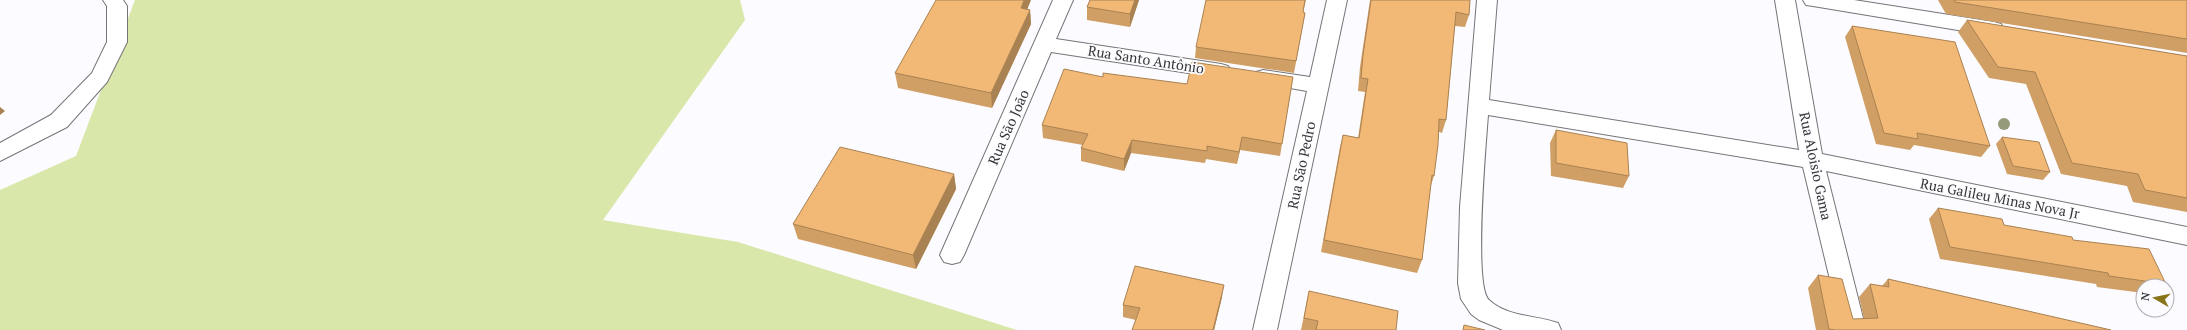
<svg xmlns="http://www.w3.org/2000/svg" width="2187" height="330" font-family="'PT Serif',serif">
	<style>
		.green { fill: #d9e8aa }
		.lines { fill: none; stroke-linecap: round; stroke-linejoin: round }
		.minor-casing { stroke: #757477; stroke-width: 2 }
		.minor { fill: #fff; fill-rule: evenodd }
		.tree { fill: #959a7a }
		.wall { fill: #d09f65 }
		.shaded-wall { fill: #a98253 }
		.building { fill: #f2b976; stroke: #a98253 }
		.labels { text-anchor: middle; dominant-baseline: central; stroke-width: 3.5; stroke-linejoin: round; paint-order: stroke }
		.street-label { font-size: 14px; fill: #373738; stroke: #fcfbff }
	</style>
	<rect width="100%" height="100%" fill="#fcfbff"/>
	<polygon class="green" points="135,0 740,0 745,20 603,220 738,242 1017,330 0,330 0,190 76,156"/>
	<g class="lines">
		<defs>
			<g id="minor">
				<polygon points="103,0 123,0 127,6 127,42 107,82 67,127 0,161 0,143 51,115 92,73 107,42 107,6"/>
				<polygon points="1053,0 1073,0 1056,39 1221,64 1228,66 1231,71 1228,76 1221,78 1051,52 964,255 960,262 952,264 944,262 940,255"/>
				<polygon points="1327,0 1347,0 1277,330 1253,330 1307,91 1256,82 1253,77 1256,72 1263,70 1310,77"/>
				<path d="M1477 0H1497L1489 100 1799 150 1775 0H1795L1822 154 2187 227V245L1826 171 1866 330H1842L1803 167 1488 115C1486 143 1473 286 1489 300 1507 317 1535 315 1558 323L1561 330H1503L1479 320 1471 314 1461 299 1458 283 1460 207Z"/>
				<polygon points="1803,0 1854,0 1994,22 2001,24 2004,29 2001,34 1994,36 1813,6 1806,5"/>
			</g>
		</defs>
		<use href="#minor" class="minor-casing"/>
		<use href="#minor" class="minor"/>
	</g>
	<circle class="tree" cx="2004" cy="124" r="6"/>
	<g class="wall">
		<polygon points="1090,0 1139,0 1130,27 1087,20 1087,7"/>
		<polygon points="1306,0 1303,12 1305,13 1294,73 1195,58 1196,47"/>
		<polygon points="1370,0 1470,0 1469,15 1465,27 1455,26 1446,120 1442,133 1439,132 1434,176 1431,185 1422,260 1417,273 1321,252 1340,147 1343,135 1358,138 1365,92 1358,91 1360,67"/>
		<polygon points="1938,0 2187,0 2187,53 1946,14"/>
		<polygon points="1028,9 1030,10 1031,24 992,108 898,88 895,73"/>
		<polygon points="1967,20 2187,56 2187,212 2133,202 2127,186 2061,174 2026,84 1989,78 1958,32"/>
		<polygon points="1852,26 1990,146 1981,157 1914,145 1910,150 1876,144 1845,37"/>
		<polygon points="1103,77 1187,84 1293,77 1280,156 1240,150 1237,164 1206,159 1205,163 1131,153 1124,171 1081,161 1081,148 1083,145 1043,138 1042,125"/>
		<polygon points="1556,130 1629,176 1623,188 1551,176 1550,143"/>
		<polygon points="2002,137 2050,172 2043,180 2007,174 1996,144"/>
		<polygon points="954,174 956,189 916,269 798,239 793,224"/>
		<polygon points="1938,208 2004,225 2073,240 2166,284 2163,286 2143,286 2143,293 2097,287 2096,284 1940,259 1929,219"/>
		<polygon points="1818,275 1853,319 1864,319 1859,297 1870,284 1882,286 1888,279 2111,330 1816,330 1808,288"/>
		<polygon points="1309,291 1396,330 1301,330"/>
		<polygon points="1222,297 1214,330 1132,330 1136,320 1123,317 1123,305"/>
	</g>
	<g class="shaded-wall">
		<polygon points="1024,0 1031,0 1022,23 1021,8"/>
		<polygon points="1135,0 1139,0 1130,27 1130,14"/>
		<polygon points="1030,10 1031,24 992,108 991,93"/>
		<polygon points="0,107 5,111 0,115"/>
		<polygon points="1242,137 1240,150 1237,164 1239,152"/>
		<polygon points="1132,140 1131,153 1124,171 1124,159"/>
		<polygon points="954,174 956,189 916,269 913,255"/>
		<polygon points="1224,285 1222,297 1214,330 1213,330"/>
	</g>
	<g class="building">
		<polygon points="936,0 1024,0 1021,8 1030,10 991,93 895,73"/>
		<polygon points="1090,0 1135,0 1130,14 1087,7"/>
		<polygon points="1206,0 1305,0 1303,12 1305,13 1296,61 1196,47"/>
		<polygon points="1371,0 1470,0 1469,15 1456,12 1446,120 1439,119 1438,145 1434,176 1432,175 1422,260 1324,240 1343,135 1359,138 1368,79 1361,78 1363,55"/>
		<polygon points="1954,0 2187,0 2187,39 1955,2"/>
		<polygon points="1967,20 2187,56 2187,198 2145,190 2138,174 2072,163 2035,72 1998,67"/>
		<polygon points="1852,26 1955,42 1990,146 1917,133 1918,139 1884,133"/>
		<polygon points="1192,62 1293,77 1282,144 1242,137 1239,152 1207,146 1207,151 1132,140 1124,159 1081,148 1088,134 1042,125 1064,69 1103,77 1103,73 1187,84"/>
		<polygon points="1556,130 1627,143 1629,176 1556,163"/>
		<polygon points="2002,137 2039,142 2050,172 2013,166"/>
		<polygon points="840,147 954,174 913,255 793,224"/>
		<polygon points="1938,208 2002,219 2004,225 2072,237 2073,240 2149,249 2166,284 2109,276 2108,273 1950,247"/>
		<polygon points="1135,266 1224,285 1213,330 1132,330 1140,308 1123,305"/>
		<polygon points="1818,275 1842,279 1853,319 1878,318 1870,284 1889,287 1888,279 2111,330 1835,330 1829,329"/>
		<polygon points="1309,291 1398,311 1396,330 1316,330 1318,321 1304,318"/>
		<polygon points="1464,325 1485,330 1463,330"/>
	</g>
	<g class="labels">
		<g class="street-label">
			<text transform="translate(1146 59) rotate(9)">Rua Santo Antônio</text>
			<text transform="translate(1008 127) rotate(-66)">Rua São João</text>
			<text transform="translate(1301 165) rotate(-78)">Rua São Pedro</text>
			<text transform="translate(1816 166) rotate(78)">Rua Aloisio Gama</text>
			<text transform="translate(2000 198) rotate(11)">Rua Galileu Minas Nova Jr</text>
		</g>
	</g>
	<g transform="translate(2155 298) rotate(279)"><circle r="19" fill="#fcfbff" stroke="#adadaf"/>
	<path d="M0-3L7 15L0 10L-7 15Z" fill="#897519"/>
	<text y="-6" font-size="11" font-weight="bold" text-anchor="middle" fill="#373738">N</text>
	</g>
</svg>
